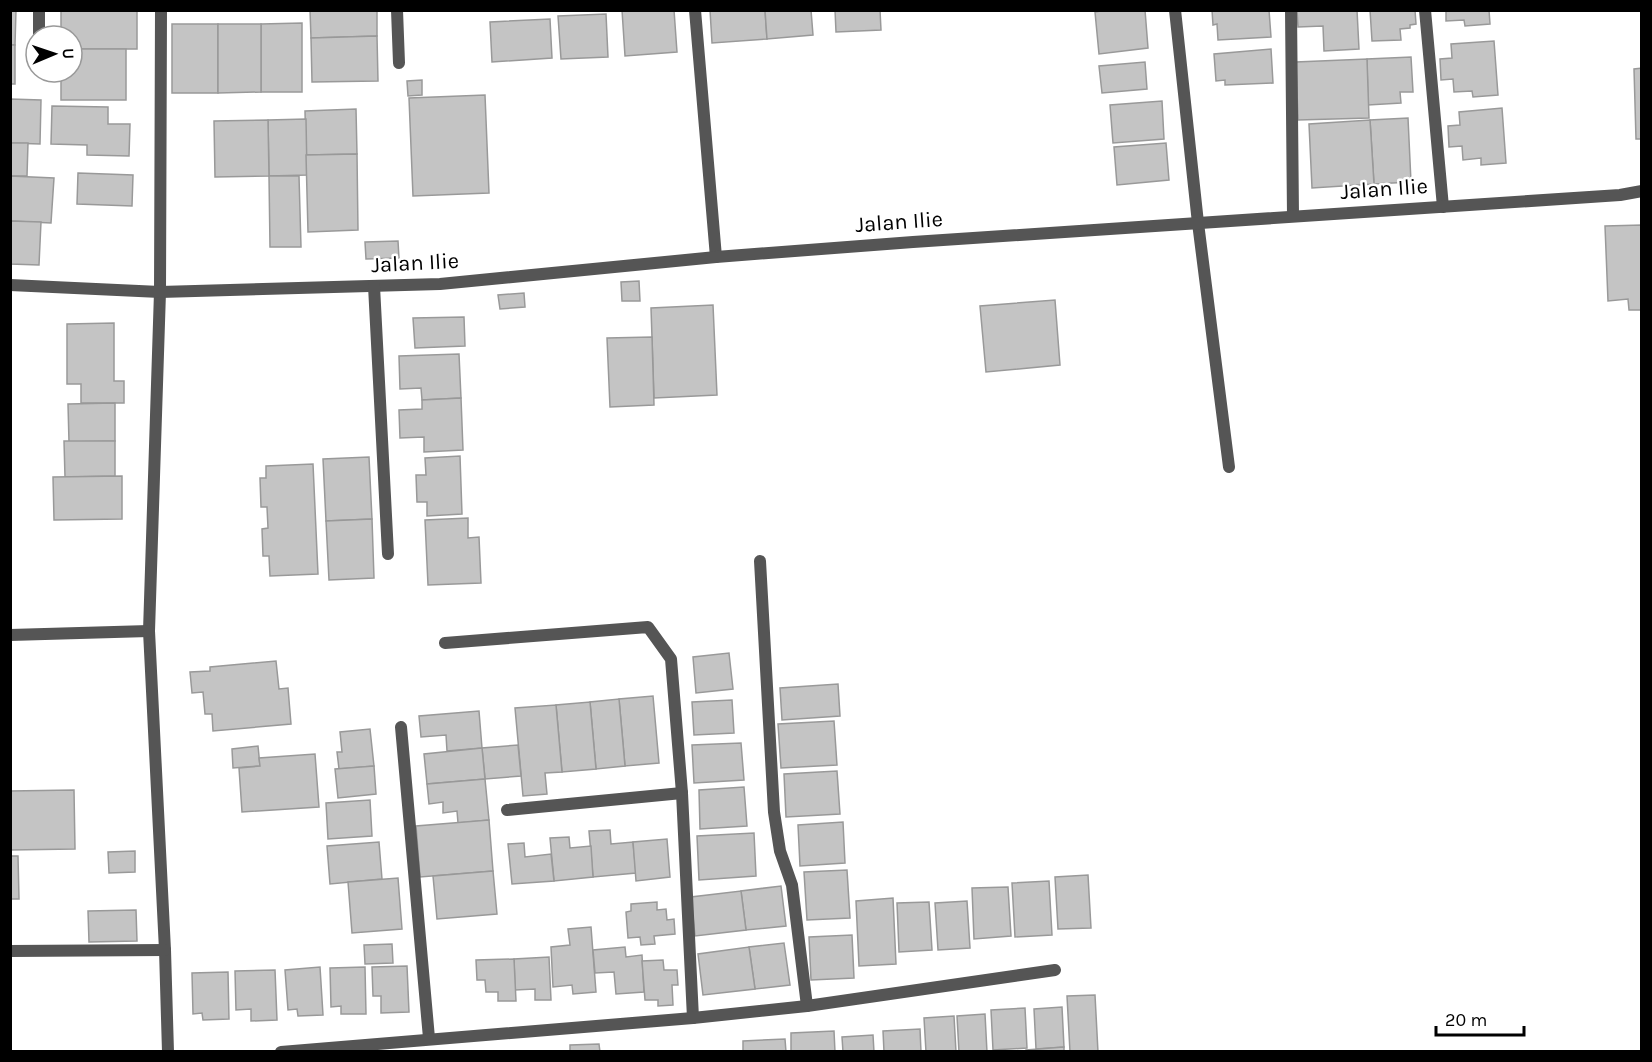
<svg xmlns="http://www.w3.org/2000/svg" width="1652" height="1062" font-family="Karla,sans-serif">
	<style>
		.building { fill: #c4c4c4; stroke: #999; stroke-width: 1.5 }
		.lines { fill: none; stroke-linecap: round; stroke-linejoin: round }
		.lane { stroke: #555; stroke-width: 12 }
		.street { stroke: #555; stroke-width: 12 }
		.labels { text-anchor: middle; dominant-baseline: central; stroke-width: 5; stroke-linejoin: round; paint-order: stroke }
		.street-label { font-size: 22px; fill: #000; stroke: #fff }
	</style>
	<rect width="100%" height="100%" fill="#fff"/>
	<g class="building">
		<polygon points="10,10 16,10 15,45 10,45"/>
		<polygon points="61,10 137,10 137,49 72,49 72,36 61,36"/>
		<polygon points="310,10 377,10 377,36 311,38"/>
		<polygon points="622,10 674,10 677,52 625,56"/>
		<polygon points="710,10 765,10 767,39 712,43"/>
		<polygon points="765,10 811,10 813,35 767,39"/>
		<polygon points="835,10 880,10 881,30 836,32"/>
		<polygon points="1106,10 1145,10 1148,48 1099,54 1095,12"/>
		<polygon points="1212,10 1269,10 1271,37 1218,40 1217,24 1213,25"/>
		<polygon points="1297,10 1357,10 1359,49 1324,51 1323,26 1298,27"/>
		<polygon points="1370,10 1415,10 1416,24 1410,25 1410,28 1400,29 1401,40 1372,41"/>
		<polygon points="1446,10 1489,10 1490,24 1465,26 1464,20 1446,21"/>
		<polygon points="606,14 608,57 561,59 558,16"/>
		<polygon points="550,19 552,58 492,62 490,22"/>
		<polygon points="302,23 302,92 261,92 261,24"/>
		<rect x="172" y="24" width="46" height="69"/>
		<polygon points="218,24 261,24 261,92 218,93"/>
		<polygon points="377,36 378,81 312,82 311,38"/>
		<polygon points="1494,41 1498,95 1473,97 1472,91 1454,92 1453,79 1441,80 1440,59 1452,58 1451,44"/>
		<rect x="10" y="45" width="5" height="39"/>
		<polygon points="72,49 126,49 126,100 61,100 61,72 72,72"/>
		<polygon points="1271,49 1273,83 1225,85 1225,80 1216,81 1214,54"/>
		<polygon points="1411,57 1413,92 1400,92 1401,103 1368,105 1367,59"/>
		<polygon points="1367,59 1369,118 1298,120 1296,62"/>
		<polygon points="1145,62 1147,89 1102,93 1099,66"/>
		<polygon points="1642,68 1642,139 1636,139 1634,69"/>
		<polygon points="422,80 422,95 408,96 407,81"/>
		<polygon points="485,95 489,193 413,196 409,98"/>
		<polygon points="10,99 41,100 40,144 10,143"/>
		<polygon points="1162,101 1164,139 1113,143 1110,105"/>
		<polygon points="52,106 108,107 108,124 130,124 129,156 87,155 87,145 51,144"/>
		<polygon points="1502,108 1506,163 1481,165 1481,158 1463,160 1462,146 1449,147 1448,126 1460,125 1459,112"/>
		<polygon points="356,109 357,154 306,155 305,111"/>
		<polygon points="1408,118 1411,182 1374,184 1370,120"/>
		<polygon points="306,119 307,175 269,176 268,120"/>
		<polygon points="268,120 269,176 215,177 214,121"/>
		<polygon points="1370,120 1374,184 1312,188 1309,124"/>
		<polygon points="10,143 28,143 27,176 10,176"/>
		<polygon points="1166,143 1169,180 1117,185 1114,147"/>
		<polygon points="357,154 358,230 308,232 306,155"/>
		<polygon points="78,173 133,175 132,206 77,204"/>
		<polygon points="10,176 54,178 51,223 10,221"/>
		<polygon points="269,176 299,176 301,247 270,247"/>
		<polygon points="10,221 41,222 39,265 10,264"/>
		<polygon points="1642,225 1642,310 1629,310 1628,299 1608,301 1605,226"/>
		<polygon points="398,241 399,258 366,259 365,242"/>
		<polygon points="639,281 640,301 622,301 621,282"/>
		<polygon points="524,293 525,307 500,309 498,295"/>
		<polygon points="1055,300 1060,365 986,372 980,306"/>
		<polygon points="713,305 717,395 654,398 651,308"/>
		<polygon points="464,317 465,346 415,348 413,318"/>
		<polygon points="114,323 114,381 124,381 124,403 81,403 81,384 67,384 67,324"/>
		<polygon points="652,337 654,405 610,407 607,338"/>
		<polygon points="459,354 461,398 422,400 421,388 400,389 399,356"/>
		<polygon points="461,398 463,450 424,452 424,437 400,438 399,410 422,409 422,400"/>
		<polygon points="115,403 115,441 69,442 68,404"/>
		<polygon points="64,441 115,441 115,476 65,477"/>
		<polygon points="460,456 462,514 427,516 427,502 417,502 416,475 426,475 425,458"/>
		<polygon points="369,457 372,519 326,521 323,459"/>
		<polygon points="313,464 318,574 270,576 269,556 263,556 262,529 268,528 267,507 261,507 260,478 266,478 266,466"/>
		<polygon points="122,476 122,519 54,520 53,477"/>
		<polygon points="468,518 468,538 479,537 481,583 428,585 425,520"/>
		<polygon points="372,519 374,578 329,580 326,521"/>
		<polygon points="729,653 733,689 696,693 693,657"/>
		<polygon points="276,661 279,689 288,688 291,724 213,731 212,714 205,714 203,692 192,693 190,672 210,671 210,667"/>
		<polygon points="838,684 840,716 782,720 780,688"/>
		<polygon points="653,696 659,763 625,766 619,699"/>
		<polygon points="619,699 625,766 596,769 590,702"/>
		<polygon points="732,700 734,733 694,735 692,702"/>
		<polygon points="590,702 596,769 562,772 556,705"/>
		<polygon points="556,705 562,772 545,773 547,794 523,796 515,708"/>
		<polygon points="479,711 482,748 447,751 446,735 421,737 419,716"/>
		<polygon points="834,721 837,765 781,768 778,724"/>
		<polygon points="370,729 374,766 339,769 337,752 342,752 340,732"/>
		<polygon points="741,743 744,780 694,783 692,745"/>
		<polygon points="518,745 521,776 485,779 482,748"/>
		<polygon points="258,746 260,766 233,768 232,749"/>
		<polygon points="482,748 485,779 427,784 424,754"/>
		<polygon points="315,754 319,807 242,812 239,768 260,766 259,758"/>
		<polygon points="374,766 376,794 338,798 335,769"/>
		<polygon points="837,771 840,814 786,817 784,774"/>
		<polygon points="485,779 489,820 458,823 457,811 443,813 443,802 429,804 427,784"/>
		<polygon points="744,787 747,826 700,829 699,790"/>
		<polygon points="74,790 75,849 10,850 10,791"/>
		<polygon points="370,800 372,836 328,839 326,803"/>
		<polygon points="489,820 493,871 420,877 416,826"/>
		<polygon points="843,822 845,863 800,866 798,825"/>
		<polygon points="610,830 611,844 633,842 636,873 593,877 589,831"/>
		<polygon points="754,833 756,876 699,880 697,836"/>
		<polygon points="569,837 570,848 591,846 593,877 554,881 550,838"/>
		<polygon points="667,839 670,877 636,881 633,842"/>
		<polygon points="379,842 382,879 330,884 327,846"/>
		<polygon points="524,843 525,857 551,854 554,881 512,884 508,844"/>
		<polygon points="135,851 135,872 109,873 108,852"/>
		<polygon points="10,856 18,856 19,899 10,899"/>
		<polygon points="847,870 850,918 807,920 804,872"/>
		<polygon points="493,871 497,914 437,919 433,876"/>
		<polygon points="1088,875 1091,928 1058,929 1055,877"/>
		<polygon points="398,878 402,929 352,933 348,882"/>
		<polygon points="1049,881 1052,935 1015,937 1012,883"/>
		<polygon points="781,886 786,926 746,930 741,891"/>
		<polygon points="1008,887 1011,936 974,939 972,888"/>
		<polygon points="741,891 746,930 695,936 691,897"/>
		<polygon points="893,898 896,964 859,966 856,901"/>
		<polygon points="967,901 970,948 938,950 935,903"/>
		<polygon points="657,902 657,910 666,909 667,920 674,919 675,934 654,936 655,944 641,945 640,937 628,938 626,912 631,911 631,904"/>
		<polygon points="929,902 932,950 899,952 897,903"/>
		<polygon points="136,910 137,941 89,942 88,911"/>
		<polygon points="591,927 596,992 573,994 572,985 553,987 551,947 570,945 568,929"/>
		<polygon points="852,935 854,978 811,980 809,937"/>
		<polygon points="784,943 790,985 755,989 749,947"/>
		<polygon points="392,944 393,963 365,964 364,945"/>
		<polygon points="625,947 626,957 642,955 644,992 616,994 614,972 595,973 593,950"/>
		<polygon points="749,947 755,989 703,995 698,954"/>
		<polygon points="549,957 551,1000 535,1000 535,989 515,990 514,959"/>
		<polygon points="514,959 516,1001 498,1001 498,992 486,992 485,980 477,980 476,960"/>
		<polygon points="663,960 664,970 677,970 678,985 672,985 673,1005 658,1006 658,1000 645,1000 642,961"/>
		<polygon points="407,966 409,1012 381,1013 381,996 373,996 372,967"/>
		<polygon points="320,967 323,1015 298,1016 297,1009 288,1010 285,970"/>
		<polygon points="365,967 366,1014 341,1014 341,1006 331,1007 330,968"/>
		<polygon points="275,970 277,1020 251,1021 251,1009 236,1010 235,971"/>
		<polygon points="228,972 229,1019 203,1020 202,1013 193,1014 192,973"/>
		<polygon points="1095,995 1098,1052 1070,1052 1067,996"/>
		<polygon points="1062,1007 1064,1047 1036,1049 1034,1009"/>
		<polygon points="1025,1008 1027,1048 993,1050 991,1010"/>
		<polygon points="985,1014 987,1052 959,1052 957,1016"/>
		<polygon points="954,1016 956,1052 926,1052 924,1018"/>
		<polygon points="920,1029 921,1052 884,1052 883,1031"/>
		<polygon points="834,1031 835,1052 791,1052 791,1033"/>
		<polygon points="873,1035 874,1052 843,1052 842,1037"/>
		<polygon points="785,1039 786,1052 743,1052 743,1041"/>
		<polygon points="599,1044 600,1052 570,1052 570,1045"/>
		<polygon points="1064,1047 1064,1052 1026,1052 1026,1050"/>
	</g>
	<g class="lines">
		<polyline class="lane" points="1198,223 1229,467"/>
		<g class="street">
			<polyline points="161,10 160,292 149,631 165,950 168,1052"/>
			<polyline points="397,10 399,63"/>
			<polyline points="695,10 716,257"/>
			<polyline points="1175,10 1198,223"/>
			<polyline points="1291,10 1293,216"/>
			<polyline points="1425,10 1443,207"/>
			<polyline points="39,36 39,10"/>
			<polyline points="10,285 160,292 440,284 716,257 913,242 1620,195 1642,191"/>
			<polyline points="374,286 388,554"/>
			<polyline points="760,561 774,812 780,851 792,885 807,1006"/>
			<polyline points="10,635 149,631"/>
			<polyline points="445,643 648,627 671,659 682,793 693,1018"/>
			<polyline points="401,727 429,1038"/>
			<polyline points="507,810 682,793"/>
			<polyline points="10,951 165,950"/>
			<polyline points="281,1052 693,1018 807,1006 1055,970"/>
		</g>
	</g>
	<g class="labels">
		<g class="street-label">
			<text transform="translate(1384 189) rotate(-4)">Jalan Ilie</text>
			<text transform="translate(899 222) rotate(-4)">Jalan Ilie</text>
			<text transform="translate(415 263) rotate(-3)">Jalan Ilie</text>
		</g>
	</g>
	<rect width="1652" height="1062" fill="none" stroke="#000000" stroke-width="24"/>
	<g transform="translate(54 54) rotate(88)"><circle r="28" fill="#ffffff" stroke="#999999" stroke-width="1.5"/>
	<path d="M0-4.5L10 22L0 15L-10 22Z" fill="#000000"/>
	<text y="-9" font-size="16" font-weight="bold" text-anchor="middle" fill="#000000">U</text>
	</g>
	<path d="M1436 1026v9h88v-9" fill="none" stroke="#000000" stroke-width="3"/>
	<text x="1445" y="1026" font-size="18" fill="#000000" stroke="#ffffff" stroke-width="4.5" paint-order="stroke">20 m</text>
</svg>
